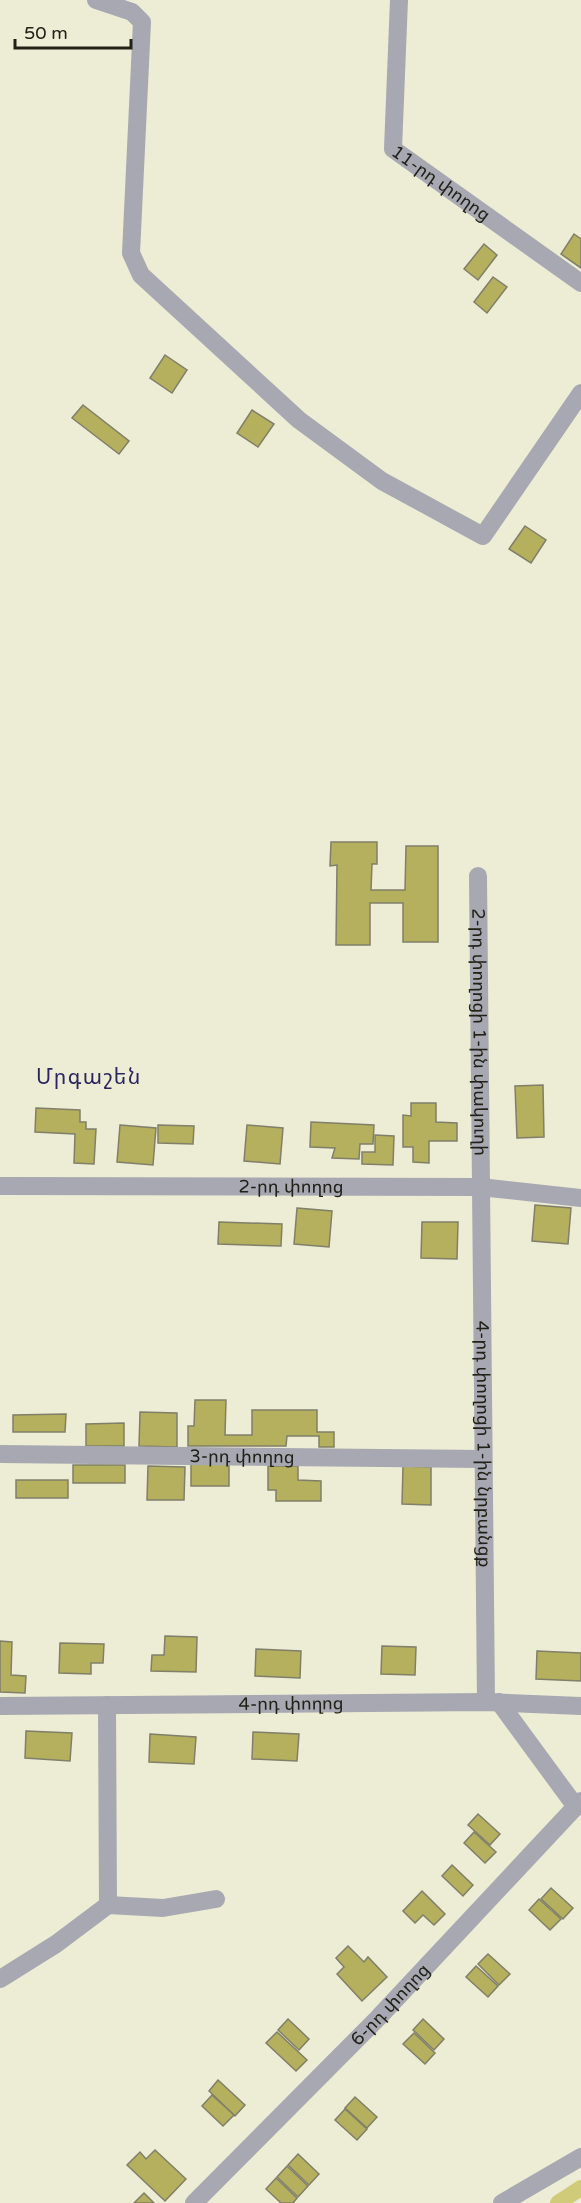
<svg xmlns="http://www.w3.org/2000/svg" width="581" height="2203" font-family="'Varela Round','Noto Sans Armenian',sans-serif">
	<style>
		.lines { fill: none; stroke-linecap: round; stroke-linejoin: round }
		.canal { stroke: #d0cb78; stroke-width: 16 }
		.building { fill: #b5b05d; stroke: #807f69; stroke-width: 1.5 }
		.minor { stroke: #a7a8b2; stroke-width: 18 }
		.labels { text-anchor: middle; dominant-baseline: central; stroke-width: 6; stroke-linejoin: round; paint-order: stroke }
		.street-label { font-size: 18px; fill: #212118; stroke: #edecd4 }
		.quarter-label { font-size: 21px; letter-spacing: 1.5px; fill: #2c2660; stroke: #edecd4 }
	</style>
	<rect width="100%" height="100%" fill="#edecd4"/>
	<g class="lines">
		<polyline class="canal" points="558,2203 581,2188"/>
	</g>
	<g class="building">
		<polygon points="574,234 581,239 581,268 561,254"/>
		<polygon points="484,244 497,255 478,280 464,269"/>
		<polygon points="493,277 507,287 487,313 474,302"/>
		<polygon points="165,355 187,370 172,393 150,378"/>
		<polygon points="83,405 129,441 119,454 72,418"/>
		<polygon points="252,410 274,424 258,447 237,433"/>
		<polygon points="525,526 546,540 531,563 509,549"/>
		<polygon points="331,842 377,842 377,864 372,864 371,890 405,890 406,846 438,846 438,942 403,942 403,903 370,903 370,945 336,945 337,865 330,866"/>
		<polygon points="543,1085 544,1137 517,1138 515,1086"/>
		<polygon points="411,1103 436,1103 436,1122 457,1123 457,1141 429,1141 429,1163 413,1162 413,1147 403,1147 403,1115 411,1116"/>
		<polygon points="36,1108 80,1110 80,1122 86,1122 86,1129 96,1129 94,1164 74,1163 75,1134 35,1132"/>
		<polygon points="311,1122 374,1125 373,1144 360,1144 359,1159 332,1158 335,1148 310,1147"/>
		<polygon points="120,1125 156,1128 153,1165 117,1162"/>
		<polygon points="158,1125 194,1126 193,1144 158,1143"/>
		<polygon points="247,1125 283,1128 280,1164 244,1161"/>
		<polygon points="375,1135 394,1136 393,1165 362,1164 362,1152 375,1152"/>
		<polygon points="535,1205 571,1208 568,1244 532,1241"/>
		<polygon points="297,1208 332,1211 329,1247 294,1244"/>
		<polygon points="219,1222 282,1224 281,1246 218,1244"/>
		<polygon points="422,1222 458,1222 457,1259 421,1258"/>
		<polygon points="195,1400 226,1400 225,1435 252,1435 252,1410 317,1410 317,1432 334,1432 334,1447 319,1447 319,1436 287,1436 286,1446 188,1446 188,1426 194,1426"/>
		<polygon points="140,1412 177,1413 177,1447 139,1446"/>
		<polygon points="66,1414 65,1432 13,1432 13,1415"/>
		<polygon points="124,1423 124,1446 86,1446 86,1424"/>
		<polygon points="229,1463 229,1486 191,1486 191,1464"/>
		<rect x="73" y="1465" width="52" height="18"/>
		<polygon points="148,1466 185,1467 184,1500 147,1500"/>
		<polygon points="268,1466 298,1466 298,1480 321,1481 321,1501 276,1501 276,1490 268,1490"/>
		<polygon points="403,1466 431,1467 431,1505 402,1504"/>
		<rect x="16" y="1480" width="52" height="18"/>
		<polygon points="165,1636 197,1637 196,1672 151,1671 152,1655 164,1655"/>
		<polygon points="0,1641 12,1642 11,1675 26,1676 25,1693 0,1692"/>
		<polygon points="60,1643 104,1644 103,1663 91,1663 91,1674 59,1673"/>
		<polygon points="382,1646 416,1647 415,1675 381,1674"/>
		<polygon points="256,1649 301,1651 300,1678 255,1676"/>
		<polygon points="537,1651 581,1653 581,1681 536,1679"/>
		<polygon points="26,1731 72,1733 70,1761 25,1758"/>
		<polygon points="253,1732 299,1734 297,1761 252,1759"/>
		<polygon points="150,1734 196,1737 194,1764 149,1762"/>
		<polygon points="478,1814 500,1834 490,1845 468,1825"/>
		<polygon points="474,1832 496,1852 485,1863 464,1843"/>
		<polygon points="452,1865 473,1885 463,1896 442,1876"/>
		<polygon points="551,1888 573,1908 563,1919 541,1899"/>
		<polygon points="422,1891 445,1914 434,1925 423,1915 415,1923 403,1911"/>
		<polygon points="539,1899 561,1919 550,1930 529,1910"/>
		<polygon points="348,1946 364,1962 368,1957 387,1977 362,2001 337,1974 344,1967 336,1958"/>
		<polygon points="488,1954 510,1974 499,1985 478,1964"/>
		<polygon points="476,1966 498,1986 488,1997 466,1977"/>
		<polygon points="288,2019 309,2039 299,2050 278,2030"/>
		<polygon points="423,2019 444,2039 434,2050 413,2030"/>
		<polygon points="277,2032 307,2060 296,2071 266,2043"/>
		<polygon points="414,2033 435,2053 425,2064 403,2044"/>
		<polygon points="218,2080 245,2105 235,2116 209,2091"/>
		<polygon points="212,2095 234,2115 223,2126 202,2106"/>
		<polygon points="355,2097 377,2117 367,2128 345,2108"/>
		<polygon points="345,2109 367,2129 357,2140 335,2120"/>
		<polygon points="155,2150 186,2179 165,2201 127,2165 140,2152 146,2159"/>
		<polygon points="298,2154 319,2174 309,2185 288,2165"/>
		<polygon points="287,2166 308,2186 298,2197 277,2177"/>
		<polygon points="276,2178 297,2198 293,2203 281,2203 266,2189"/>
		<polygon points="144,2193 154,2203 134,2203"/>
	</g>
	<g class="lines">
		<g class="minor">
			<polyline points="96,0 132,12 142,22 131,253 141,275 299,420 382,481 483,536 581,393"/>
			<path id="s1" d="M399 0 393 149 581 283"/>
			<path id="s2" d="M478 876 486 1702"/>
			<path id="s3" d="M0 1186 480 1187 581 1198"/>
			<path id="s4" d="M0 1454 483 1459"/>
			<polyline points="499,1702 576,1807"/>
			<polyline points="107,1705 108,1905"/>
			<path id="s5" d="M0 1706 486 1702 581 1706"/>
			<polyline points="0,1979 56,1944 108,1905 163,1908 216,1899"/>
			<path id="s6" d="M194 2203 378 2018 581 1801"/>
			<polyline points="502,2203 581,2157"/>
		</g>
	</g>
	<g class="labels">
		<g class="street-label">
			<text stroke="none"><textPath href="#s1" startOffset="208">11-րդ փողոց</textPath></text>
			<text stroke="none"><textPath href="#s2" startOffset="156">2-րդ փողոցի 1-ին փակուղի</textPath></text>
			<text stroke="none"><textPath href="#s3" startOffset="291">2-րդ փողոց</textPath></text>
			<text stroke="none"><textPath href="#s2" startOffset="568">4-րդ փողոցի 1-ին նրբանցք</textPath></text>
			<text stroke="none"><textPath href="#s4" startOffset="242">3-րդ փողոց</textPath></text>
			<text stroke="none"><textPath href="#s5" startOffset="291">4-րդ փողոց</textPath></text>
			<text stroke="none"><textPath href="#s6" startOffset="279">6-րդ փողոց</textPath></text>
		</g>
		<g class="quarter-label">
			<text x="89" y="1077">Մրգաշեն</text>
		</g>
	</g>
	<path d="M15 39v9h116v-9" fill="none" stroke="#212118" stroke-width="3"/>
	<text x="24" y="39" font-size="18" fill="#212118" stroke="#edecd4" stroke-width="4.5" paint-order="stroke">50 m</text>
</svg>
